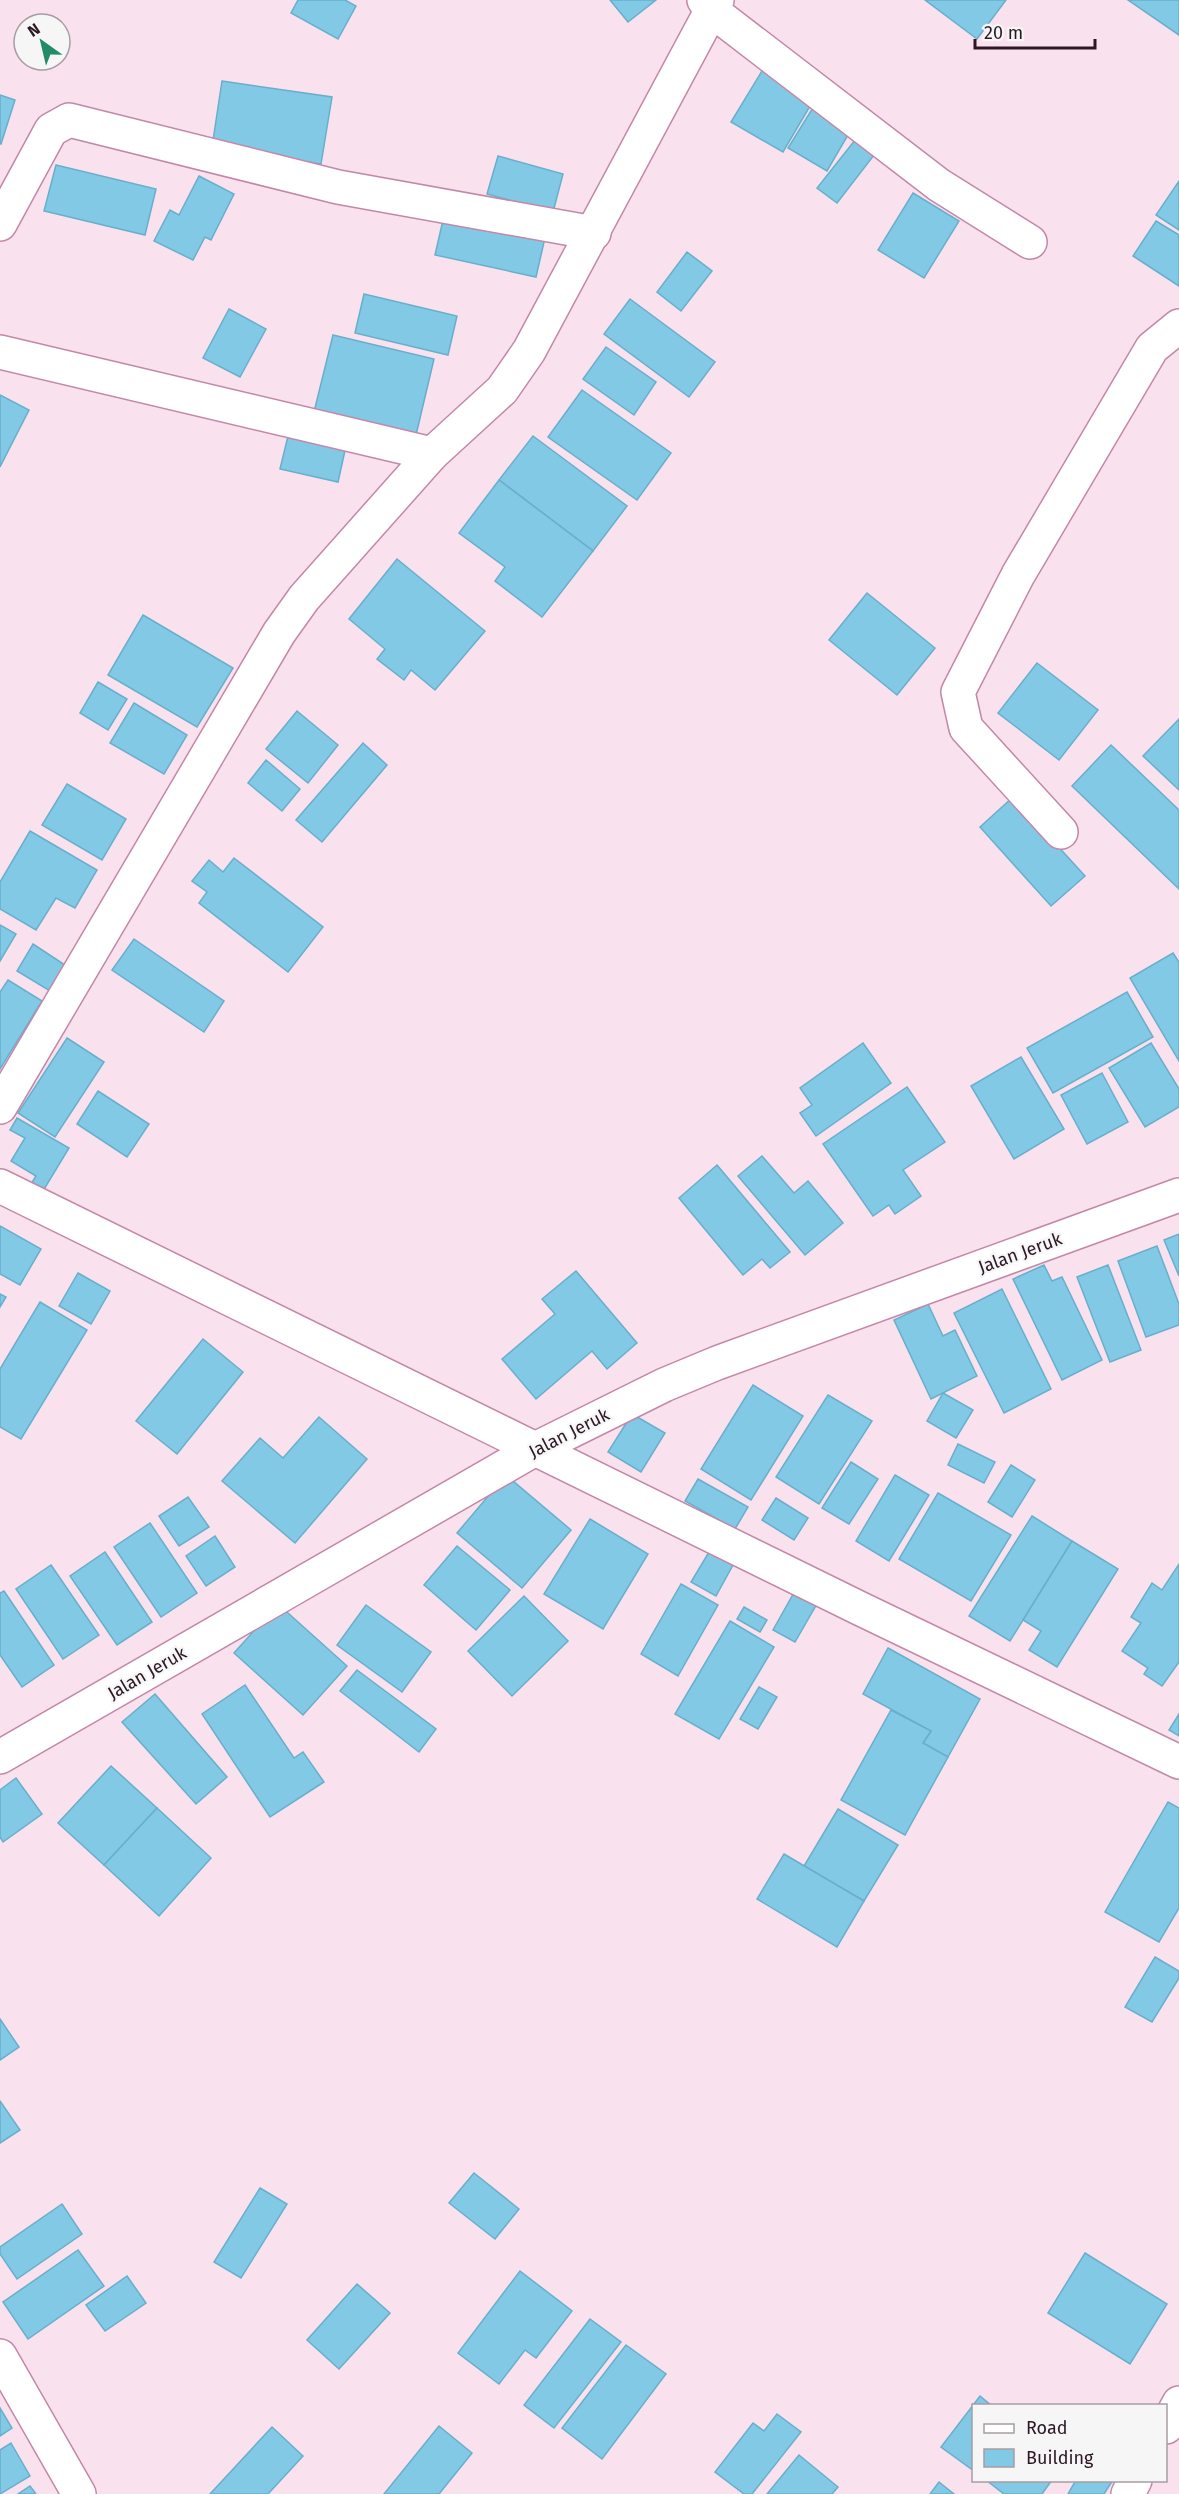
<svg xmlns="http://www.w3.org/2000/svg" width="1179" height="2494" font-family="'Fira Sans',sans-serif">
	<style>
		.building { fill: #82c9e6; stroke: #68afcb; stroke-width: 1.5 }
		.lines { fill: none; stroke-linecap: round; stroke-linejoin: round }
		.minor-casing { stroke: #c388a8; stroke-width: 36 }
		.tertiary-casing { stroke: #c388a8; stroke-width: 36 }
		.minor { stroke: #fff; stroke-width: 33 }
		.tertiary { stroke: #fff; stroke-width: 33 }
		.labels { text-anchor: middle; dominant-baseline: central; stroke-width: 4.5; stroke-linejoin: round; paint-order: stroke }
		.street-label { font-size: 18px; fill: #2d1724; stroke: #f6f6f6 }
	</style>
	<rect width="100%" height="100%" fill="#fae1ee"/>
	<g class="building">
		<polygon points="298,0 345,0 356,6 338,39 291,13"/>
		<polygon points="610,0 656,0 628,22"/>
		<polygon points="925,0 1006,0 977,39"/>
		<polygon points="1128,0 1179,0 1179,35"/>
		<polygon points="765,66 816,96 783,152 731,122"/>
		<polygon points="222,81 332,97 321,164 212,147"/>
		<polygon points="0,95 15,100 1,144 0,143"/>
		<polygon points="814,106 852,128 827,171 788,148"/>
		<polygon points="859,135 878,150 837,203 817,188"/>
		<polygon points="498,156 563,174 553,212 487,194"/>
		<polygon points="56,165 156,189 145,235 44,211"/>
		<polygon points="199,176 234,194 211,240 205,237 193,260 154,241 170,210 179,215"/>
		<polygon points="1179,181 1179,230 1156,215"/>
		<polygon points="913,193 959,221 924,278 878,250"/>
		<polygon points="446,207 547,229 536,277 435,255"/>
		<polygon points="1156,221 1179,235 1179,286 1133,256"/>
		<polygon points="687,252 712,271 681,311 657,292"/>
		<polygon points="364,294 457,316 448,355 355,333"/>
		<polygon points="630,299 715,362 689,397 604,334"/>
		<polygon points="229,309 266,329 240,377 203,358"/>
		<polygon points="333,335 434,359 416,435 314,412"/>
		<polygon points="606,347 656,382 634,415 583,379"/>
		<polygon points="582,390 671,453 637,500 548,437"/>
		<polygon points="0,395 29,410 0,467"/>
		<polygon points="289,432 346,446 338,482 280,469"/>
		<polygon points="533,436 627,506 593,551 499,480"/>
		<polygon points="499,480 593,551 542,617 495,581 505,567 459,533"/>
		<polygon points="397,559 485,631 435,690 411,670 404,680 377,659 385,649 349,619"/>
		<polygon points="867,593 935,648 897,695 829,640"/>
		<polygon points="143,615 233,668 197,727 108,675"/>
		<polygon points="1037,663 1098,710 1059,760 998,713"/>
		<polygon points="98,682 127,699 108,730 80,713"/>
		<polygon points="134,703 187,735 164,774 110,743"/>
		<polygon points="297,711 338,745 308,783 266,749"/>
		<polygon points="1179,719 1179,790 1143,756"/>
		<polygon points="363,743 387,765 322,842 296,820"/>
		<polygon points="1111,745 1179,810 1179,889 1072,786"/>
		<polygon points="266,760 300,789 282,811 248,783"/>
		<polygon points="67,784 126,819 102,860 42,825"/>
		<polygon points="1013,797 1085,876 1051,906 980,827"/>
		<polygon points="30,831 97,870 75,908 56,898 36,930 0,909 0,882"/>
		<polygon points="234,858 323,927 288,972 199,903 207,892 192,881 209,860 223,872"/>
		<polygon points="0,925 16,934 0,961"/>
		<polygon points="134,939 224,1001 204,1032 112,970"/>
		<polygon points="33,944 65,965 50,991 17,971"/>
		<polygon points="1173,953 1179,962 1179,1061 1130,978"/>
		<polygon points="8,980 42,1001 0,1069 0,992"/>
		<polygon points="1127,992 1153,1037 1053,1093 1027,1048"/>
		<polygon points="67,1038 104,1062 55,1137 18,1113"/>
		<polygon points="863,1043 891,1083 816,1136 800,1113 812,1105 800,1088"/>
		<polygon points="1151,1043 1179,1089 1179,1107 1145,1127 1109,1068"/>
		<polygon points="1021,1057 1064,1129 1014,1159 971,1086"/>
		<polygon points="1102,1073 1128,1122 1087,1144 1061,1095"/>
		<polygon points="907,1087 945,1142 903,1170 921,1196 895,1214 889,1205 873,1216 823,1144"/>
		<polygon points="98,1091 149,1124 127,1157 77,1124"/>
		<polygon points="17,1118 69,1148 43,1191 31,1184 36,1176 11,1161 25,1138 10,1130"/>
		<polygon points="762,1156 794,1193 808,1181 843,1223 805,1255 738,1176"/>
		<polygon points="717,1165 790,1252 770,1268 762,1259 743,1275 679,1198"/>
		<polygon points="0,1226 41,1249 20,1285 0,1274"/>
		<polygon points="1179,1234 1179,1276 1164,1240"/>
		<polygon points="1157,1246 1179,1304 1179,1325 1146,1337 1118,1261"/>
		<polygon points="1044,1265 1052,1281 1062,1277 1102,1360 1062,1380 1013,1279"/>
		<polygon points="1108,1265 1141,1350 1110,1362 1077,1277"/>
		<polygon points="576,1271 637,1343 607,1369 592,1351 536,1399 502,1359 555,1314 542,1299"/>
		<polygon points="78,1273 110,1291 91,1324 59,1306"/>
		<polygon points="1002,1289 1051,1389 1004,1413 954,1313"/>
		<polygon points="0,1294 6,1297 0,1307"/>
		<polygon points="40,1302 87,1330 21,1439 0,1427 0,1369"/>
		<polygon points="928,1304 943,1336 955,1330 977,1376 931,1399 894,1320"/>
		<polygon points="203,1339 243,1372 177,1454 136,1421"/>
		<polygon points="753,1385 803,1416 751,1500 701,1469"/>
		<polygon points="943,1393 973,1410 956,1438 927,1421"/>
		<polygon points="828,1395 872,1421 819,1504 776,1477"/>
		<polygon points="632,1414 665,1433 641,1472 608,1452"/>
		<polygon points="319,1417 367,1459 295,1543 222,1481 260,1438 283,1458"/>
		<polygon points="958,1444 995,1462 984,1483 948,1465"/>
		<polygon points="851,1462 878,1479 849,1524 822,1508"/>
		<polygon points="1011,1465 1035,1480 1012,1517 988,1502"/>
		<polygon points="506,1475 571,1530 522,1588 457,1533"/>
		<polygon points="895,1475 929,1495 889,1561 856,1541"/>
		<polygon points="698,1479 748,1507 735,1529 685,1501"/>
		<polygon points="938,1493 1011,1535 971,1601 899,1559"/>
		<polygon points="188,1497 209,1527 179,1546 159,1516"/>
		<polygon points="776,1498 808,1518 794,1540 762,1520"/>
		<polygon points="1032,1516 1072,1541 1010,1641 969,1616"/>
		<polygon points="590,1519 648,1554 603,1629 544,1594"/>
		<polygon points="150,1523 197,1593 161,1617 114,1547"/>
		<polygon points="215,1536 235,1567 206,1586 186,1556"/>
		<polygon points="1072,1541 1118,1569 1057,1667 1029,1650 1041,1631 1023,1620"/>
		<polygon points="457,1546 510,1590 476,1630 424,1585"/>
		<polygon points="105,1552 152,1622 117,1645 70,1576"/>
		<polygon points="709,1552 733,1565 716,1596 691,1582"/>
		<polygon points="1179,1564 1179,1662 1162,1686 1144,1674 1148,1668 1122,1651 1141,1623 1131,1617 1152,1583 1162,1590"/>
		<polygon points="51,1565 99,1635 63,1659 16,1589"/>
		<polygon points="681,1584 718,1605 678,1676 641,1654"/>
		<polygon points="796,1589 818,1602 795,1642 773,1630"/>
		<polygon points="4,1591 54,1665 22,1687 0,1655 0,1593"/>
		<polygon points="524,1596 568,1641 512,1696 468,1651"/>
		<polygon points="278,1604 347,1666 303,1715 234,1653"/>
		<polygon points="366,1605 431,1652 402,1692 337,1645"/>
		<polygon points="744,1607 767,1620 760,1632 737,1619"/>
		<polygon points="730,1621 774,1647 719,1739 675,1714"/>
		<polygon points="888,1648 980,1699 948,1757 923,1743 931,1731 863,1694"/>
		<polygon points="357,1670 436,1729 419,1752 340,1691"/>
		<polygon points="245,1685 294,1758 303,1752 324,1782 270,1817 202,1714"/>
		<polygon points="759,1687 777,1697 758,1729 740,1719"/>
		<polygon points="155,1694 227,1777 196,1804 122,1722"/>
		<polygon points="891,1710 931,1731 923,1743 948,1757 905,1835 841,1800"/>
		<polygon points="1179,1714 1179,1736 1169,1730"/>
		<polygon points="111,1766 157,1808 104,1865 58,1823"/>
		<polygon points="16,1778 42,1814 3,1842 0,1837 0,1790"/>
		<polygon points="1168,1802 1179,1808 1179,1908 1159,1942 1105,1912"/>
		<polygon points="157,1808 211,1858 159,1916 104,1865"/>
		<polygon points="838,1809 898,1845 864,1901 804,1866"/>
		<polygon points="784,1854 864,1901 837,1947 757,1899"/>
		<polygon points="1155,1957 1179,1971 1179,1978 1152,2022 1125,2007"/>
		<polygon points="0,2019 19,2047 0,2060"/>
		<polygon points="0,2101 20,2130 0,2143"/>
		<polygon points="474,2173 519,2209 495,2239 449,2203"/>
		<polygon points="260,2188 287,2204 241,2278 214,2262"/>
		<polygon points="62,2204 82,2234 17,2279 0,2254 0,2247"/>
		<polygon points="78,2250 104,2286 28,2339 3,2302"/>
		<polygon points="1085,2253 1167,2304 1130,2364 1048,2313"/>
		<polygon points="520,2271 572,2311 536,2358 525,2350 499,2384 458,2353"/>
		<polygon points="127,2276 146,2303 105,2331 86,2305"/>
		<polygon points="357,2284 390,2313 339,2369 307,2340"/>
		<polygon points="590,2319 621,2342 554,2428 524,2405"/>
		<polygon points="626,2345 666,2374 602,2459 562,2428"/>
		<polygon points="980,2396 992,2406 974,2406 974,2471 941,2447"/>
		<polygon points="0,2408 12,2428 0,2436"/>
		<polygon points="777,2414 801,2432 752,2494 744,2494 715,2472 753,2423 764,2431"/>
		<polygon points="439,2426 472,2453 439,2494 384,2494"/>
		<polygon points="272,2427 303,2456 268,2494 210,2494"/>
		<polygon points="11,2443 30,2476 0,2494 0,2450"/>
		<polygon points="799,2455 838,2487 832,2494 767,2494"/>
		<polygon points="986,2480 1052,2480 1042,2494 1004,2494"/>
		<polygon points="1076,2480 1113,2480 1104,2494 1068,2494"/>
		<polygon points="939,2482 954,2494 930,2494"/>
		<polygon points="30,2486 36,2494 18,2494"/>
	</g>
	<g class="lines">
		<defs>
			<g id="minor">
				<polyline points="704,0 711,10 939,185 1030,242"/>
				<polyline points="0,224 51,130 69,120 338,187 594,233"/>
				<polyline points="0,352 432,454"/>
				<polyline points="1061,832 966,728 958,692 1018,575 1152,348 1179,326"/>
				<polyline points="0,1107 279,633 304,598 432,454 502,390 529,351 717,0"/>
				<polyline points="0,1757 537,1448 664,1385 717,1363 1179,1195"/>
				<polyline points="0,2356 79,2494"/>
				<polyline points="1166,2427 1179,2403"/>
				<polyline points="1128,2494 1135,2480"/>
			</g>
			<polyline id="tertiary" points="0,1186 861,1609 1179,1762"/>
		</defs>
		<use href="#minor" class="minor-casing"/>
		<use href="#tertiary" class="tertiary-casing"/>
		<use href="#minor" class="minor"/>
		<use href="#tertiary" class="tertiary"/>
	</g>
	<g class="labels">
		<g class="street-label">
			<text transform="translate(1020 1253) rotate(-20)">Jalan Jeruk</text>
			<text transform="translate(569 1433) rotate(-27)">Jalan Jeruk</text>
			<text transform="translate(147 1673) rotate(-30)">Jalan Jeruk</text>
		</g>
	</g>
	<rect x="972" y="2404" width="195" height="78" fill="#f6f6f6" stroke="#a69da2" stroke-width="1.5"/>
	<rect x="984" y="2424" width="30" height="9" fill="#ffffff" stroke="#a69da2" stroke-width="1.5"/>
	<text x="1026" y="2434" font-size="18" fill="#2d1724">Road</text>
	<rect x="984" y="2449" width="30" height="18" fill="#82c9e6" stroke="#a69da2" stroke-width="1.5"/>
	<text x="1026" y="2464" font-size="18" fill="#2d1724">Building</text>
	<g transform="translate(42 42) rotate(326)"><circle r="28" fill="#f6f6f6" stroke="#a69da2" stroke-width="1.5"/>
	<path d="M0-4.5L10 22L0 15L-10 22Z" fill="#228b68"/>
	<text y="-9" font-size="16" font-weight="bold" text-anchor="middle" fill="#2d1724">N</text>
	</g>
	<path d="M975 39v9h120v-9" fill="none" stroke="#2d1724" stroke-width="3"/>
	<text x="984" y="39" font-size="18" fill="#2d1724" stroke="#f6f6f6" stroke-width="4.5" paint-order="stroke">20 m</text>
</svg>
